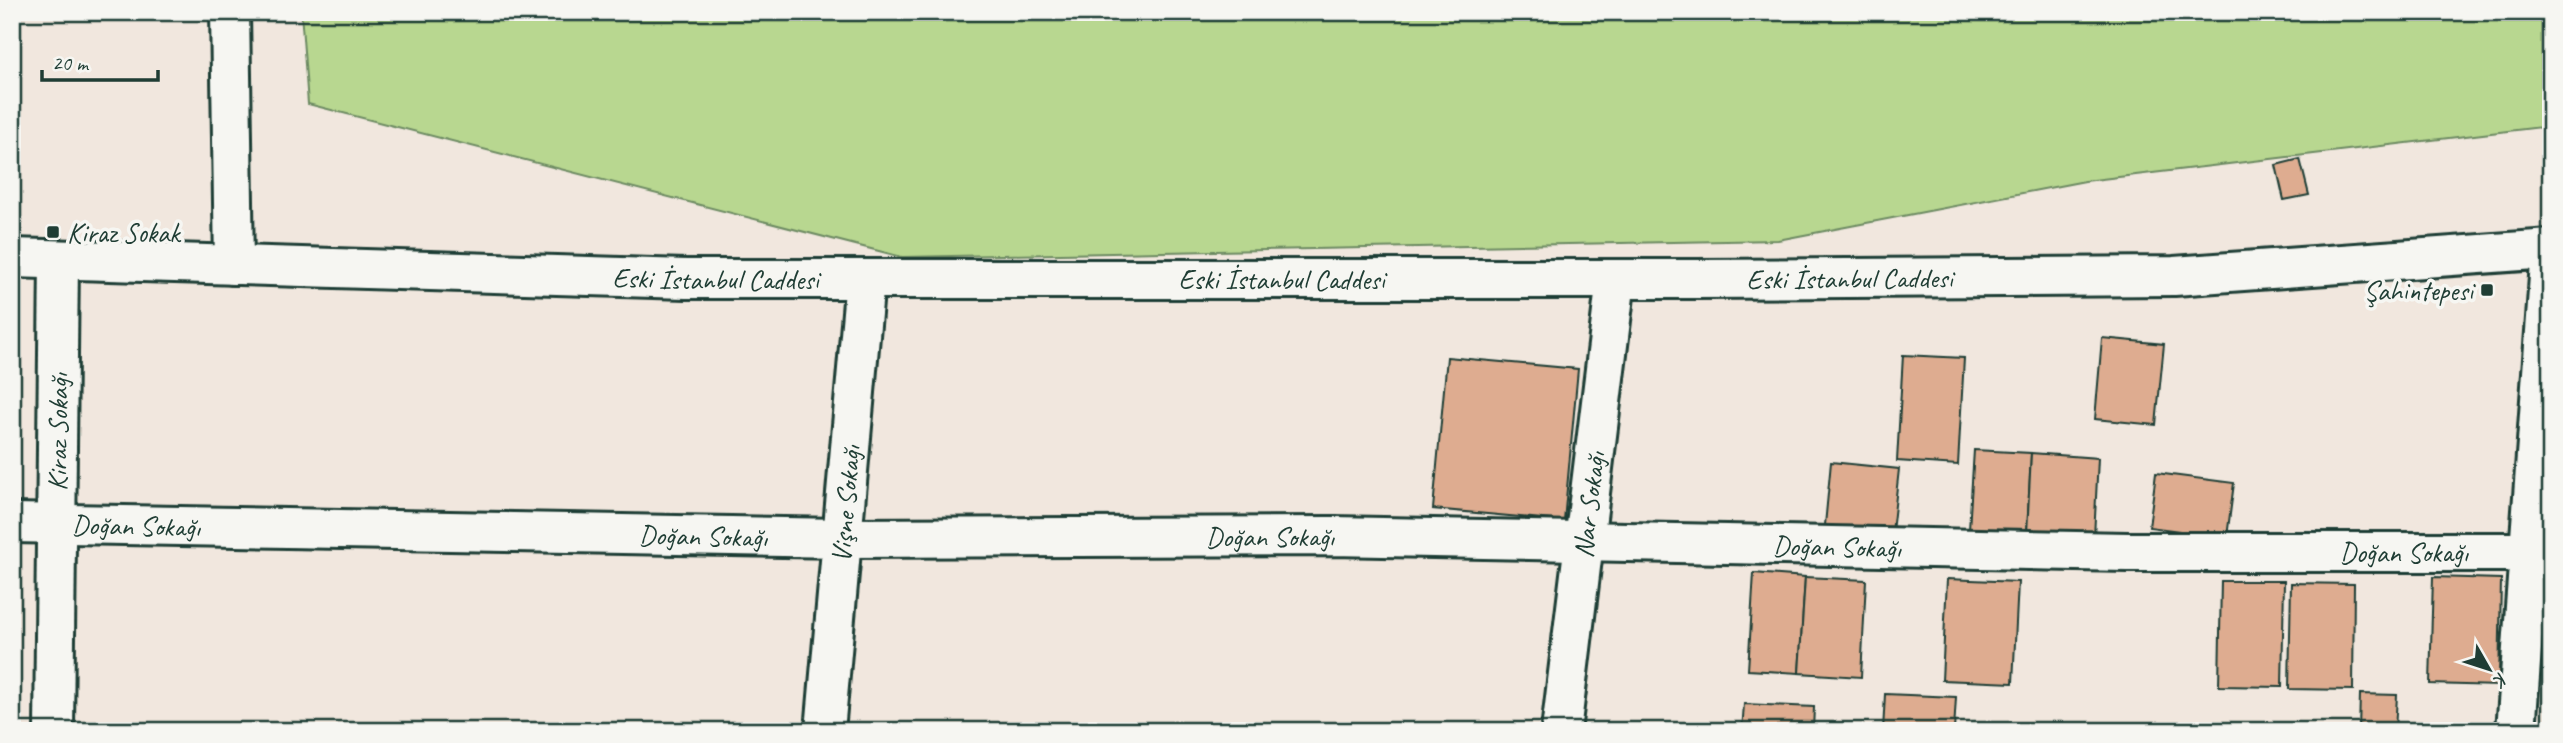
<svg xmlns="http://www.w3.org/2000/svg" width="2563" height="743" font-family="Caveat,sans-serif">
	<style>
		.green { fill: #b8d790; stroke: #6c8a62; stroke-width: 2 }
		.building { fill: #deac90; stroke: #1f3d34; stroke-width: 2 }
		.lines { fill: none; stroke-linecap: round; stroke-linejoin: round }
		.street-casing { stroke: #1f3d34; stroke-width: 44 }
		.secondary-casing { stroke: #1f3d34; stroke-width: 44 }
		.street { stroke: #f6f6f2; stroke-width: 38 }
		.secondary { stroke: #f6f6f2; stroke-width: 38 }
		.poi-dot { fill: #1f3d34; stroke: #f6f6f2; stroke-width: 2.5 }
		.labels { text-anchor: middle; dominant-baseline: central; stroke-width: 7; stroke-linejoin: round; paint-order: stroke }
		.poi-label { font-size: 28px; fill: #1f3d34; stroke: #f6f6f2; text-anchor: start }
		.street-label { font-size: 28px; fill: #1f3d34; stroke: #f6f6f2 }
	</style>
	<rect width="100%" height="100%" fill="#f1e7de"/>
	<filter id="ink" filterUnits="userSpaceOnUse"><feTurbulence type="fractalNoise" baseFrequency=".0143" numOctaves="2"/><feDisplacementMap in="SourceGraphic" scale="14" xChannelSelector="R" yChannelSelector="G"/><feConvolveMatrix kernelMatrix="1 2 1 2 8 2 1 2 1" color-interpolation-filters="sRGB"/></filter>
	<g filter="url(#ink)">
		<polygon class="green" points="301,12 2551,12 2551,126 2085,181 1778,240 902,257 308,104"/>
		<g class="building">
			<polygon points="2300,159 2309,195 2284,200 2276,165"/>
			<polygon points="2102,338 2164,344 2156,425 2095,419"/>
			<polygon points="1903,355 1964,358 1958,465 1897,461"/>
			<polygon points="1447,357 1578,369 1564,521 1433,509"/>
			<polygon points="1974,450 2031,453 2027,534 1969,530"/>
			<polygon points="2031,453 2098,458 2094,537 2027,534"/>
			<polygon points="1831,462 1899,469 1892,532 1825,525"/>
			<polygon points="2156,473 2234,483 2227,537 2149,527"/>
			<polygon points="1754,573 1805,577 1799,673 1748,670"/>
			<polygon points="1805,577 1866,580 1861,677 1799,673"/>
			<polygon points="2433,577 2501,579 2499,686 2430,684"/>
			<polygon points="1947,579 2018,582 2013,683 1942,680"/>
			<polygon points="2221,581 2284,581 2282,687 2219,686"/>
			<polygon points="2291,583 2354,584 2353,690 2289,689"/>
			<polygon points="1885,694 1956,697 1954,731 1883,731"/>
			<polygon points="2360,694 2397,695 2395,731 2359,731"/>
			<polygon points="1744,704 1814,707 1813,731 1742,731"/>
			<polygon points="2077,726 2129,731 2077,731"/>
		</g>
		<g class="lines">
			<defs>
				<g id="street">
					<polyline points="230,12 234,265"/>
					<path id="s1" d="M12 523 842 538 1333 536 2128 552H2529"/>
					<path id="s2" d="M54 731 59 260"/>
					<path id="s3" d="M825 731 865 279"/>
					<path id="s4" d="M1561 731 1616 279"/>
					<polyline points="2516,731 2551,249"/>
				</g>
				<g id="secondary">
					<path id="s5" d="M12 258 686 279H1695L2174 276 2551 249"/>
				</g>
			</defs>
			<use href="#street" class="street-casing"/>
			<use href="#secondary" class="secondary-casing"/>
			<use href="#street" class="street"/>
			<use href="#secondary" class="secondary"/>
		</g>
	</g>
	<g class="poi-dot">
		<rect x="46" y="225" width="14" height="14" rx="3.5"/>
		<rect x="2480" y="283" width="14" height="14" rx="3.5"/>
	</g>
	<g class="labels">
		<g class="poi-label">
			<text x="67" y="232">Kiraz Sokak</text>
			<text x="2473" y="290" text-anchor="end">Şahintepesi</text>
		</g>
		<g class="street-label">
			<text stroke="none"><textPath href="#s5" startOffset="704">Eski İstanbul Caddesi</textPath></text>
			<text stroke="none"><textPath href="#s5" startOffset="1838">Eski İstanbul Caddesi</textPath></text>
			<text stroke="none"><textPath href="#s5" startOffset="1270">Eski İstanbul Caddesi</textPath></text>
			<text stroke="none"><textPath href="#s2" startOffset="299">Kiraz Sokağı</textPath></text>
			<text stroke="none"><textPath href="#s3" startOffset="228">Vişne Sokağı</textPath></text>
			<text stroke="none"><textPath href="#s4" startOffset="228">Nar Sokağı</textPath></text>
			<text stroke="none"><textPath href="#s1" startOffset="124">Doğan Sokağı</textPath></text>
			<text stroke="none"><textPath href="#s1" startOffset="691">Doğan Sokağı</textPath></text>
			<text stroke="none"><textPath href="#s1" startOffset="1258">Doğan Sokağı</textPath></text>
			<text stroke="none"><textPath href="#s1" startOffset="1825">Doğan Sokağı</textPath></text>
			<text stroke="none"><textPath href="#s1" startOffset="2392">Doğan Sokağı</textPath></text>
		</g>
	</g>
	<rect width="2563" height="743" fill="none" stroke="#f6f6f2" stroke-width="42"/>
	<rect x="21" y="21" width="2521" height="701" fill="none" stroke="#1f3d34" stroke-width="2.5" filter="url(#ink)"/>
	<g transform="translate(2489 669) rotate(129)" stroke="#f6f6f2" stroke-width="5" paint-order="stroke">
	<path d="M0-5L12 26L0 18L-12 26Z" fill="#1f3d34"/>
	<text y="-10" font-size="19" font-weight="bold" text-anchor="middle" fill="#1f3d34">K</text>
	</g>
	<path d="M42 70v10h116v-10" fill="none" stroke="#1f3d34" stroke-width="3.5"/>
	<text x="52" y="70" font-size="21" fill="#1f3d34" stroke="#f6f6f2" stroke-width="5" paint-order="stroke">20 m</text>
</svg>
